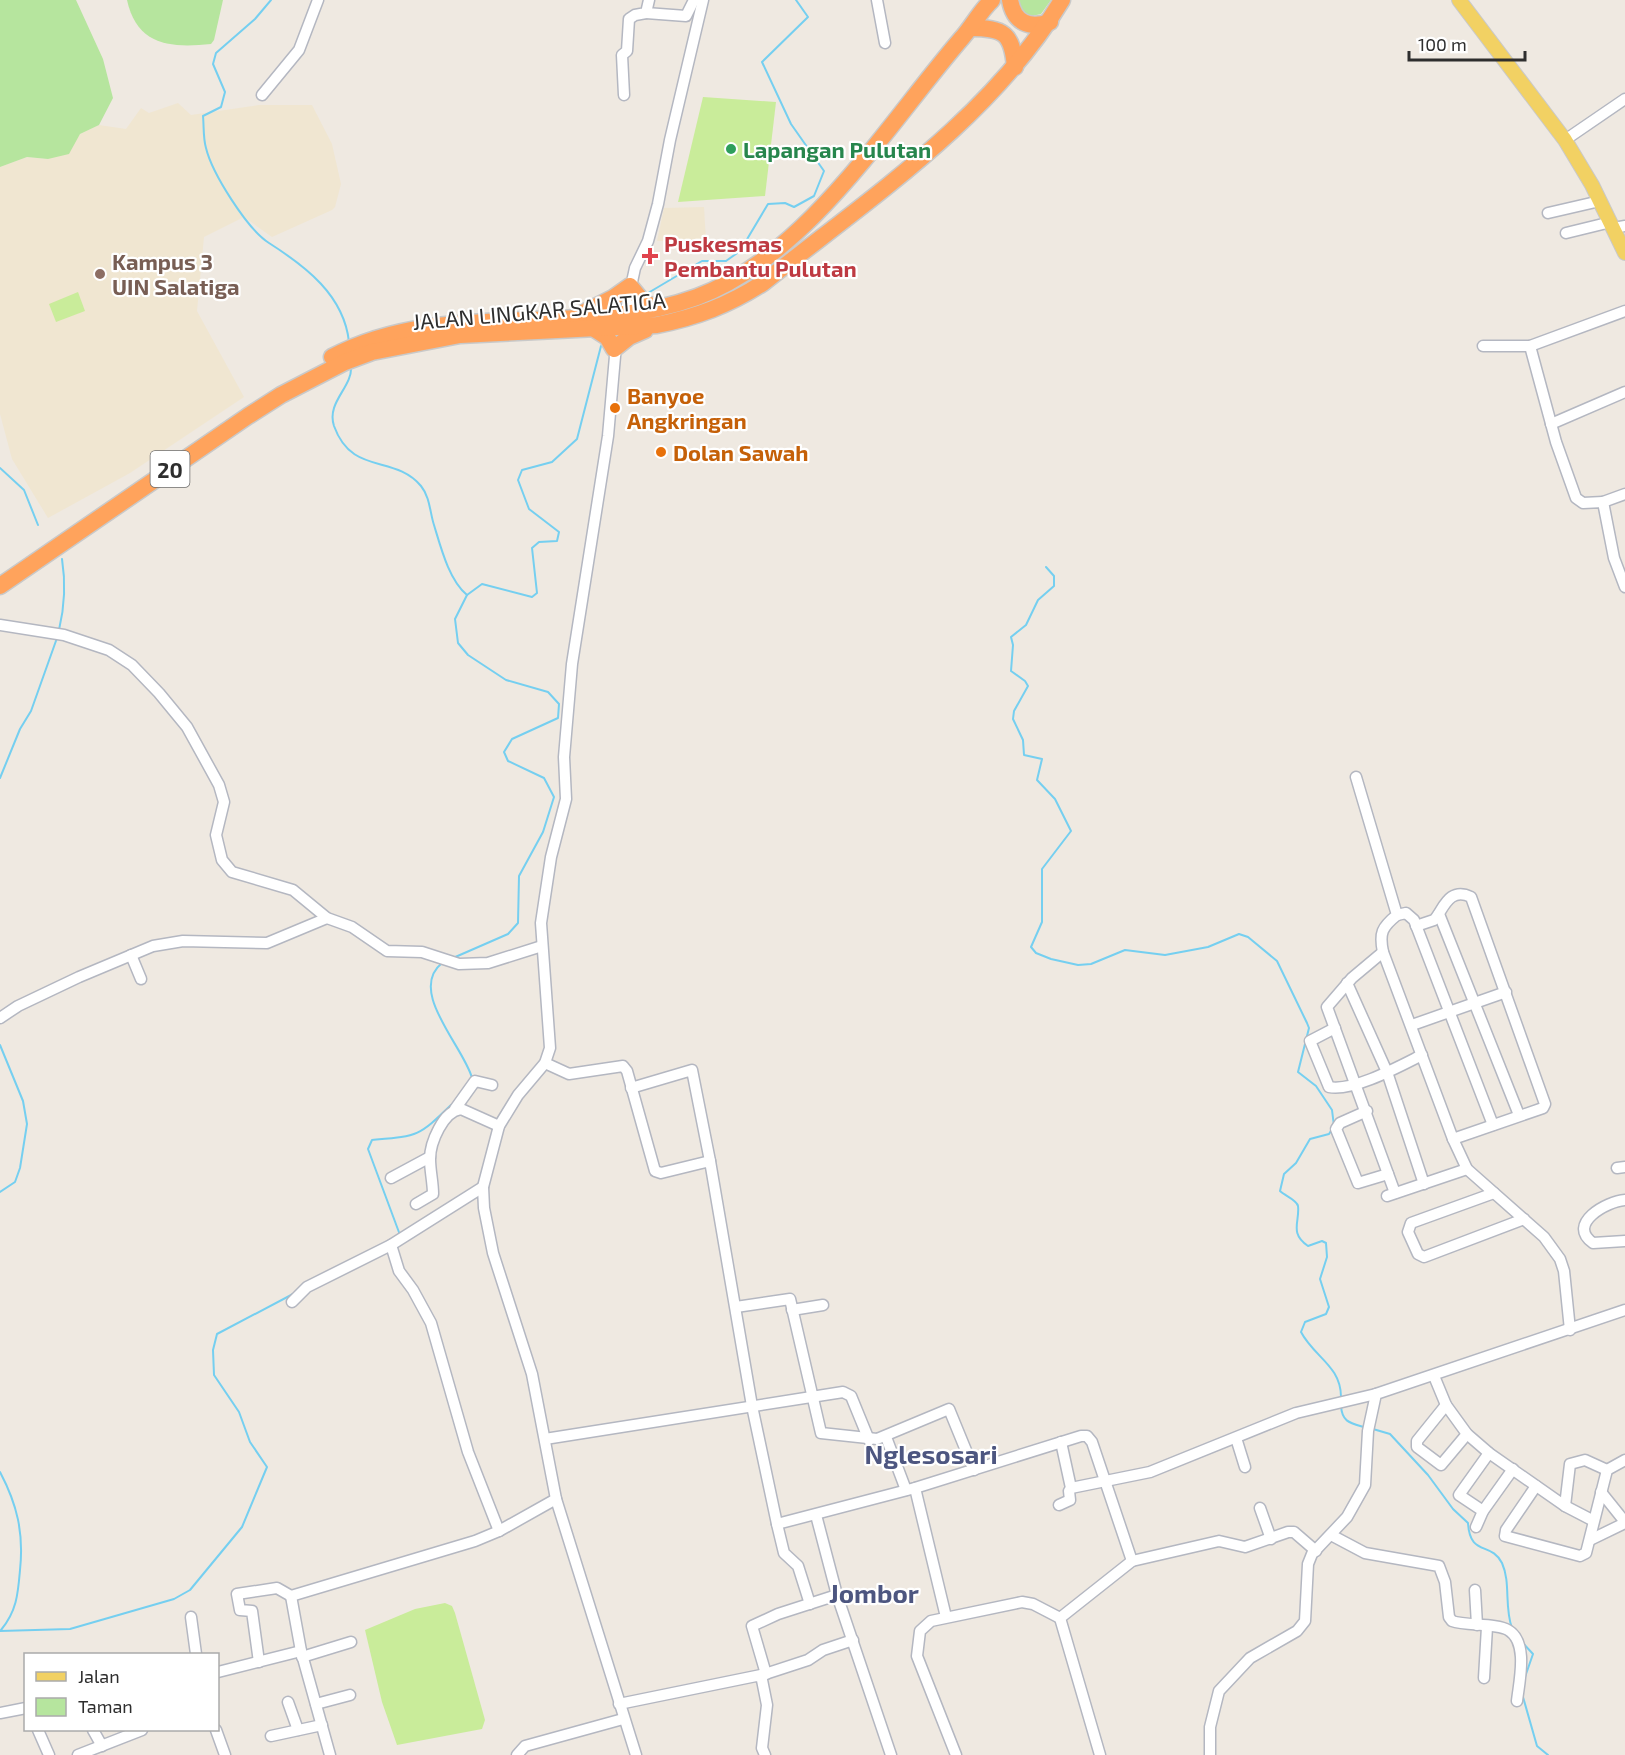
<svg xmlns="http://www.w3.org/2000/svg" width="1625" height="1755" font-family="'Exo 2',sans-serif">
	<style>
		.education { fill: #f0e6d1 }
		.green { fill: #b6e59e }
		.pitch { fill: #c9ec9a }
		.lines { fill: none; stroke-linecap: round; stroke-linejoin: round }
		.stream { stroke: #75cff0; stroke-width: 2 }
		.minor-casing { stroke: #b4b7c1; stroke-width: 13 }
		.major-casing { stroke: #c9c9c9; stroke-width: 16 }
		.highway-casing { stroke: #c9c9c9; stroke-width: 19 }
		.minor { stroke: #fff; stroke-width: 10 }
		.major { stroke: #f2d163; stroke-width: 14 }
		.highway { stroke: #ffa35c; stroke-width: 16 }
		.leisure-dot { fill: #2e9e5b; stroke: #fff; stroke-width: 2 }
		.health-dot { fill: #e0444e; stroke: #fff; stroke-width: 2 }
		.education-dot { fill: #8d6e63; stroke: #fff; stroke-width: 2 }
		.food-dot { fill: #e8710a; stroke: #fff; stroke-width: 2 }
		.labels { text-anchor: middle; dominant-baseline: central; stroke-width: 4.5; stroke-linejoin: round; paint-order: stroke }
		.shield { fill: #fff; stroke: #6d6d6d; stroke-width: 1.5 }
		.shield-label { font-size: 21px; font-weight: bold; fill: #2e2e2e }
		.leisure-label { font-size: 22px; font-weight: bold; fill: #27864d; stroke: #fff; text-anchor: start }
		.health-label { font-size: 22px; font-weight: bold; fill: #be3a42; stroke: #fff; text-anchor: start }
		.education-label { font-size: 22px; font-weight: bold; fill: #785e54; stroke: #fff; text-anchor: start }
		.street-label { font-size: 22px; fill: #2e2e2e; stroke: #fff }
		.food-label { font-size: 22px; font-weight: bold; fill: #c56008; stroke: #fff; text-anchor: start }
		.quarter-label { font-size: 26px; font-weight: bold; fill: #4d5680; stroke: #fff }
	</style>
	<rect width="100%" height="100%" fill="#efe9e1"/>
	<g class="education">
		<polygon points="178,103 191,115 259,105 312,105 332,144 341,184 335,207 332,210 272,237 244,217 204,237 197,311 244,397 130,473 48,518 12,459 0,414 0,167 27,157 48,159 80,134 99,125 126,129 141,108 149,113"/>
		<polygon points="704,207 706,241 657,241 664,208"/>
	</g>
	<g class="green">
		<polygon points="0,0 76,0 103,59 113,98 99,125 80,134 69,154 48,159 27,157 0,167"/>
		<path d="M127 0H223L214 40 211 44C171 48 137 46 127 0Z"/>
		<polygon points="1018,0 1051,0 1041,14 1027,17 1021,12"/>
	</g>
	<g class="pitch">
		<polygon points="703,97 776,102 765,196 678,202"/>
		<polygon points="78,292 85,311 56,322 49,304"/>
		<polygon points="445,1603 452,1606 455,1613 485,1720 482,1729 397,1745 382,1702 365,1630 415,1609"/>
	</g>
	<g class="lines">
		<g class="stream">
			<path d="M271 0 255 19 216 53 213 64 225 92 221 107 203 116C204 126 203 138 206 148 212 173 247 229 269 243 305 266 344 295 349 342"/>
			<polyline points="648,293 702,261 726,261 740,251 768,204 785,203 794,207 814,196 824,171 791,124 762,62 808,17 796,0"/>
			<path d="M351 366C353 387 326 402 334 426 352 476 394 454 421 486 430 497 430 513 434 525 441 548 449 580 467 595"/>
			<polyline points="0,468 24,490 38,525"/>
			<path d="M1046 567 1054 576V586L1038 600 1026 625 1011 637 1013 645 1011 671 1025 681 1028 686 1014 711 1013 719 1023 740 1024 755 1042 759 1037 780 1055 799 1071 831 1042 869V922L1031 947 1036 953 1051 959 1078 965 1091 964 1125 950 1165 955 1208 947 1239 934 1248 937 1277 961 1307 1023 1309 1028 1298 1072 1316 1086 1332 1110 1334 1126 1329 1134 1310 1139 1296 1163 1284 1174 1280 1191C1285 1196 1297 1200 1298 1206 1300 1222 1289 1233 1308 1246L1322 1241 1326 1243 1327 1257 1320 1279 1329 1307 1326 1314 1305 1322 1301 1332C1314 1357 1341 1366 1341 1397"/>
			<path d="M59 630C65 605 66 584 62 559"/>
			<polyline points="0,778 20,729 31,711 57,638"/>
			<polyline points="453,958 508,934 518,923 519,876 543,832 554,797 544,778 508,761 504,752 512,739 558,718 559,704 548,692 506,680 468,655 458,643 455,619 467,595 482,584 532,597 537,593 532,548 539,542 557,541 559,532 529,509 518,480 522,470 552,462 577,439 601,346"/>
			<path d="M442 963C407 991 464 1047 472 1078"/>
			<polyline points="0,1045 23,1101 27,1124 20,1168 15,1182 0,1192"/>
			<path d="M400 1235 368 1149 372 1140C418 1136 418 1137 451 1105"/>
			<path d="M1341 1406C1342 1422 1350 1423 1364 1427"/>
			<path d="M1373 1429 1390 1434 1428 1475 1453 1509 1468 1523C1470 1557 1491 1541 1502 1563 1511 1583 1504 1607 1512 1628"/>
			<path d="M0 1472C17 1504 24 1533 20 1570 18 1593 17 1611 1 1630"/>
			<polyline points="0,1631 70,1629 174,1599 190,1590 242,1527 267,1467 250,1442 239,1412 214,1375 213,1350 217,1334 293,1294"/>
			<polyline points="1522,1642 1533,1654 1525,1677"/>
			<polyline points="1523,1697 1537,1746 1548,1755"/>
		</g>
		<defs>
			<g id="minor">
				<polyline points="877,0 885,43"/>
				<polyline points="646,13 686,16 694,0"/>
				<polyline points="262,95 299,50 318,0"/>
				<polyline points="624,95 622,55 627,51 629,19 635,15 646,13 649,0"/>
				<polyline points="1565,140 1625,99"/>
				<polyline points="1548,213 1600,201"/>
				<polyline points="1614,228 1625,226"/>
				<polyline points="1566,233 1611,222"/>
				<polyline points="624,319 635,268 648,241 658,204 670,140 703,0"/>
				<polyline points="616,345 608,436 572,664 564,757 566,799 551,857 541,923 550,1048 545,1063 518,1095 499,1126 483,1187 484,1208 493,1253 532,1374 556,1499 636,1755"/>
				<polyline points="1483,346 1530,346 1625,311"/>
				<polyline points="1530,346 1556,442 1576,498 1583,503 1603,502 1614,558 1625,587"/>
				<polyline points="1551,424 1625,392"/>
				<polyline points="1603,502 1625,494"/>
				<polyline points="0,625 64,635 109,650 132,665 159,693 187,727 219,785 224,802 216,835 222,860 232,872 293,890 327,918 352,927 387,951 422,952 459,964 488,963 542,946"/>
				<path d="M1356 777 1397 915C1382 927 1379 933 1383 952L1453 1139 1467 1169 1544 1237 1560 1259 1564 1271 1570 1330"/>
				<polyline points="1439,914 1519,1115"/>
				<polyline points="1397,915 1406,913 1414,920 1493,1125"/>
				<path d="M1416 926 1434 920C1443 911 1448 886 1471 897L1545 1104 1543 1108 1453 1139"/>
				<polyline points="1383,952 1352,978 1327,1007 1395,1193"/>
				<polyline points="131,955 141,979"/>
				<polyline points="1347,983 1387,1072 1424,1184"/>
				<polyline points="0,1018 18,1006 79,977 153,946 183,941 267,943 327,918"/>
				<polyline points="1412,1025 1506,992"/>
				<path d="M1335 1028 1310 1041 1329 1087C1353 1092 1400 1066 1422 1055"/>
				<polyline points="545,1063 569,1074 623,1066 627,1071 655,1171 661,1173 710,1161 752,1406 777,1524 915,1488 1081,1436 1087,1436 1092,1442 1132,1561 1060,1618 1100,1755"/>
				<polyline points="631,1088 692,1070 710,1161"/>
				<polyline points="455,1109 475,1081 492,1085"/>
				<polyline points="1367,1111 1340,1123 1336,1129 1358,1183 1388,1174"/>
				<polyline points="1617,1168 1625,1167"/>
				<polyline points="391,1178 430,1157"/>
				<polyline points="1494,1193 1411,1223 1408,1232 1418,1254 1424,1257 1524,1219"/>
				<polyline points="1387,1196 1467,1169"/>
				<path d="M1625 1200C1607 1201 1566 1224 1593 1243L1625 1241"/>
				<path d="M416 1204 433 1194C433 1182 430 1171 430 1159 430 1143 443 1111 461 1109L499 1126"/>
				<polyline points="391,1245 399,1271 413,1290 431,1323 468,1452 499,1531"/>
				<polyline points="292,1302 307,1287 391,1245 483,1187"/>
				<polyline points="736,1307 790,1299 821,1433 877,1439 949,1409 974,1470"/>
				<polyline points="792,1310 823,1305"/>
				<polyline points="1434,1376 1446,1405 1467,1434 1489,1453 1565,1506 1592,1520"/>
				<polyline points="1446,1405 1417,1441 1417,1447 1441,1465 1467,1434"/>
				<polyline points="886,1437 906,1490"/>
				<polyline points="1236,1438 1245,1467"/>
				<polyline points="545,1439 843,1392 851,1396 869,1440"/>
				<polyline points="1536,1486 1506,1530 1505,1536 1580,1556 1586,1553 1607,1470 1625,1460"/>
				<polyline points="915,1488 946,1617"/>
				<polyline points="1071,1488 1150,1472 1296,1413 1376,1394"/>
				<polyline points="1601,1492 1625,1522"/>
				<polyline points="1059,1505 1070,1500 1069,1491 1071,1488 1061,1442"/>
				<polyline points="1565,1506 1570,1464 1585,1460 1607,1470"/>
				<polyline points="1260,1508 1271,1539"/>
				<polyline points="1483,1511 1459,1495 1489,1453"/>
				<polyline points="816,1515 837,1595 891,1755"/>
				<polyline points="777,1524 784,1553 798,1566 810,1604"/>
				<polyline points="1476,1527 1483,1511 1513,1469"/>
				<path d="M1331 1535 1365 1553 1439 1566 1445 1582 1449 1617 1452 1621C1466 1626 1496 1623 1508 1630 1529 1642 1519 1682 1517 1701"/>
				<polyline points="1590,1540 1625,1523"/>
				<polyline points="1132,1561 1219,1541 1245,1547 1288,1532 1294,1532 1316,1551"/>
				<polyline points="1475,1590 1477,1625"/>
				<polyline points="191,1617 196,1654"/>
				<polyline points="302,1657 351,1642"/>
				<polyline points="259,1662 252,1611 240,1610 237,1594 277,1588 291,1596"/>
				<polyline points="218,1672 301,1651"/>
				<polyline points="766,1674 752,1626 778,1614 837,1595"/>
				<polyline points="762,1675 808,1660 823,1650 853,1640"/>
				<polyline points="1484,1678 1487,1627"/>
				<polyline points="288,1702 298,1730"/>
				<polyline points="316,1704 350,1695"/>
				<polyline points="619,1704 761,1675 767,1705 762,1748 765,1755"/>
				<polyline points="0,1713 26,1708"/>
				<polyline points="38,1730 49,1755"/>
				<polyline points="93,1730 102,1746"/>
				<polyline points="216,1730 225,1755"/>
				<polyline points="271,1736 322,1725"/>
				<polyline points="78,1755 142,1730"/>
				<polyline points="330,1755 301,1651 291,1596 475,1541 499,1531 556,1499"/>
				<polyline points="517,1755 525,1746 623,1719"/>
				<polyline points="956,1755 917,1656 920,1631 931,1621 1022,1602 1033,1604 1060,1618"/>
				<polyline points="1210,1755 1210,1727 1219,1691 1250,1658 1297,1631 1305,1621 1308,1564 1312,1554 1347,1517 1365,1485 1368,1431 1376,1394 1625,1310"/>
			</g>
			<polyline id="major" points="1459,0 1565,140 1592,185 1625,253"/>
			<g id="highway">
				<path d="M1010 0C1014 23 1029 29 1050 22"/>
				<path d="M971 28C1004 28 1012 33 1015 67"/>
				<polyline points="583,313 613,298 630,286 644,303 658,308"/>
				<polyline points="593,328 607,337 614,349 629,337 645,330"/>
				<path d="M332 357C445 297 580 340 697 297 807 256 887 125 961 39 972 27 980 11 992 0"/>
				<path d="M0 586 248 416 281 395 345 362 372 352 460 335 657 325C697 317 729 305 763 283 870 198 991 118 1062 0"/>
			</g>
		</defs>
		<use href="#minor" class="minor-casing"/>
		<use href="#major" class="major-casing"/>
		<use href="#highway" class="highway-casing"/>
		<use href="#minor" class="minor"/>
		<use href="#major" class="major"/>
		<use href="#highway" class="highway"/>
	</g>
	<circle class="leisure-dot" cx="731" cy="149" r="6"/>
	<path class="health-dot" d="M647 247h6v6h6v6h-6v6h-6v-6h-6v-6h6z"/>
	<circle class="education-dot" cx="100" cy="274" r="6"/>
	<g class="food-dot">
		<circle cx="615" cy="408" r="6"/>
		<circle cx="661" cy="452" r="6"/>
	</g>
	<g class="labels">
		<rect class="shield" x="150.5" y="451" width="39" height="36" rx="4.5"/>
		<g class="shield-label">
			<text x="170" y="469">20</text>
		</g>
		<g class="leisure-label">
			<text x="743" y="149">Lapangan Pulutan</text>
		</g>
		<g class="health-label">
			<text x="664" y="243">Puskesmas<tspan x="664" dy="25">Pembantu Pulutan</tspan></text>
		</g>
		<g class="education-label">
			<text x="112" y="261">Kampus 3<tspan x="112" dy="25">UIN Salatiga</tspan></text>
		</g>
		<g class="street-label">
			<text transform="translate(539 310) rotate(-5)">JALAN LINGKAR SALATIGA</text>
		</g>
		<g class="food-label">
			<text x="627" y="395">Banyoe<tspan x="627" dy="25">Angkringan</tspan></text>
			<text x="673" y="452">Dolan Sawah</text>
		</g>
		<g class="quarter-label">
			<text x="931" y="1453">Nglesosari</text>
			<text x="874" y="1592">Jombor</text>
		</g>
	</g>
	<rect x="24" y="1653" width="195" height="78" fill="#ffffff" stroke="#ababab" stroke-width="1.5"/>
	<rect x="36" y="1672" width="30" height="9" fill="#f2d163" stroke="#ababab" stroke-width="1.5"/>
	<text x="78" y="1683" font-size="18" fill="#2e2e2e">Jalan</text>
	<rect x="36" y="1698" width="30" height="18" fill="#b6e59e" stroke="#ababab" stroke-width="1.5"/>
	<text x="78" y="1713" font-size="18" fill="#2e2e2e">Taman</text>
	<path d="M1409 51v9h116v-9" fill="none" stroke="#2e2e2e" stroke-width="3"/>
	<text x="1418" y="51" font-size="18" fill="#2e2e2e" stroke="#ffffff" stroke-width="4.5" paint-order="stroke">100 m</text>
</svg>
